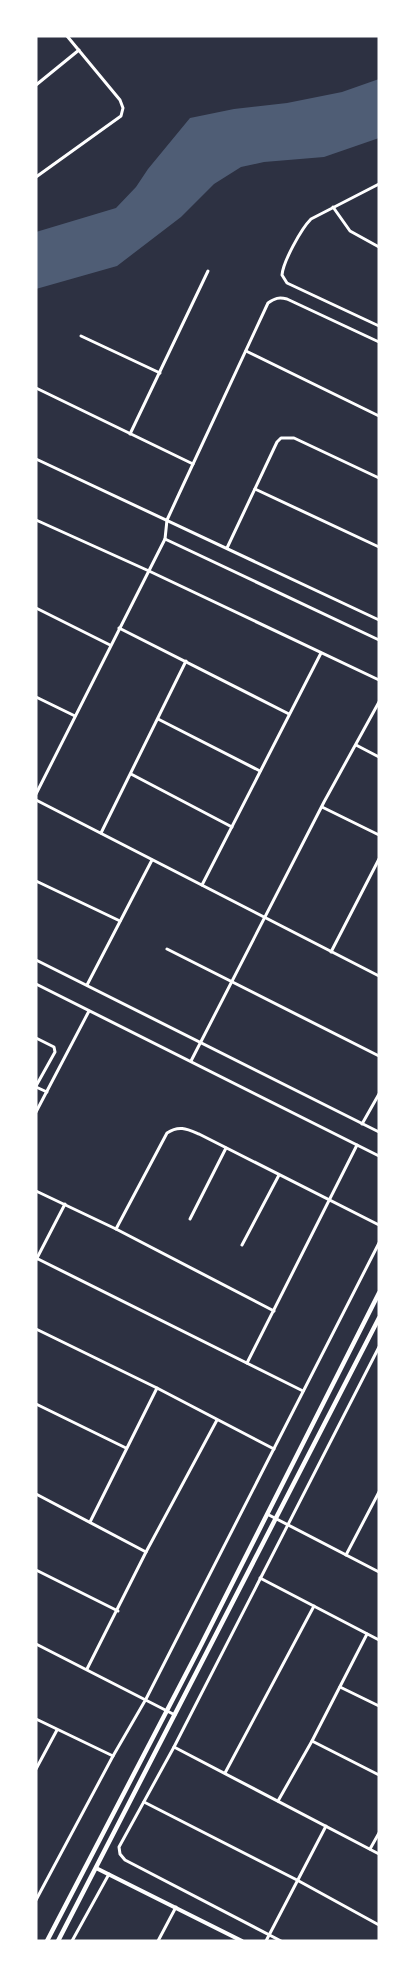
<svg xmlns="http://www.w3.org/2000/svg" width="415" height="1977" font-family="'Titillium Web',sans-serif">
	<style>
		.water { fill: #4f5d75 }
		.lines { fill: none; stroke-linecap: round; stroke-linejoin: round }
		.minor { stroke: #fff; stroke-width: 3 }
		.tertiary { stroke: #fff; stroke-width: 4 }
		.secondary { stroke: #fff; stroke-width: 4.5 }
	</style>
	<rect width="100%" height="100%" fill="#2d3142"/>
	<polygon class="water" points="379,79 379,138 324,157 264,162 241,167 214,184 181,217 117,266 36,289 36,232 116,208 136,187 148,169 190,118 234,109 287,103 342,92"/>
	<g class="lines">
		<g class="minor">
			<polyline points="36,85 79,50"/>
			<polyline points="36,177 121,116 123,108 120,100 67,36"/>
			<path d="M379 184 311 219C301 229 283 262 282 275L287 283 379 326"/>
			<polyline points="333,207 350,231 379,247"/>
			<polyline points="81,336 160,373"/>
			<polyline points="246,351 379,416"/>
			<polyline points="36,388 193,464"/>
			<polyline points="130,434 208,271"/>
			<polyline points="36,459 379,620"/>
			<polyline points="255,489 379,547"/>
			<polyline points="36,520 149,571 379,680"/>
			<polyline points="165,539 379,640"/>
			<polyline points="227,548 277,442 281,438 294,438 379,478"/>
			<polyline points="36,608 110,645"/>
			<polyline points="119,628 289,714"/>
			<polyline points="36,697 75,716"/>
			<polyline points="158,719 260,771"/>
			<polyline points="356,745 379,757"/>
			<polyline points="131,774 232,827"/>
			<path d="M36 794 165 539 167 520 179 494 268 303C275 298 279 297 287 299L379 342"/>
			<polyline points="36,800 379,976"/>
			<polyline points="322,807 379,835"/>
			<polyline points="101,833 186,661"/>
			<polyline points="36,881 120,921"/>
			<polyline points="202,885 321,653"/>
			<polyline points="167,949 379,1056"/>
			<polyline points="331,952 379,859"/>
			<polyline points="36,960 379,1132"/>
			<polyline points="36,984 379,1156"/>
			<polyline points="87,985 152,860"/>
			<polyline points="36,1038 54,1047 55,1052 36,1086"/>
			<polyline points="191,1061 324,802 379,702"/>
			<polyline points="36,1087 47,1092"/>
			<polyline points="36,1112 89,1011"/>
			<polyline points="362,1124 379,1094"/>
			<polyline points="36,1191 116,1229 274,1311"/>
			<polyline points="190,1219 226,1148"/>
			<path d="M116 1229 167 1133C179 1125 187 1129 199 1134L379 1225"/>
			<polyline points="242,1245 279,1175"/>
			<polyline points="36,1258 303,1391"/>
			<polyline points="36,1260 65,1204"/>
			<polyline points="36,1329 157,1388 274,1449"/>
			<polyline points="247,1363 357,1145"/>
			<polyline points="36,1404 126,1448"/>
			<polyline points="36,1494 146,1552"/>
			<polyline points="267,1514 379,1572"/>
			<polyline points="90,1522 157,1388"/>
			<polyline points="346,1555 379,1492"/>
			<polyline points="36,1570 118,1611"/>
			<polyline points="260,1578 379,1640"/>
			<polyline points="36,1644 175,1715"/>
			<polyline points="87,1669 146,1552 217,1420"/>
			<polyline points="340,1687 379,1706"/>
			<polyline points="36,1719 113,1756"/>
			<polyline points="312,1741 379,1775"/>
			<polyline points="174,1747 379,1854"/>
			<polyline points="36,1769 57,1730"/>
			<polyline points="225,1773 314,1606"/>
			<polyline points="278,1801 312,1741 367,1634"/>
			<polyline points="144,1802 297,1880 379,1925"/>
			<polyline points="370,1849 379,1833"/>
			<polyline points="36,1900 113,1756 146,1699 379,1243"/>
			<polyline points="72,1941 109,1874"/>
			<polyline points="158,1941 176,1907"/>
			<polyline points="266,1941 326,1826"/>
			<polyline points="281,1941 125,1860 120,1854 119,1847 174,1747 379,1347"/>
		</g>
		<polyline class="tertiary" points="96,1868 242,1941"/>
		<g class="secondary">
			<polyline points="47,1941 200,1647 379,1293"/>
			<polyline points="58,1941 379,1318"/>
		</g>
	</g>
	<rect width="415" height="1977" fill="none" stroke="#ffffff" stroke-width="75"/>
</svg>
